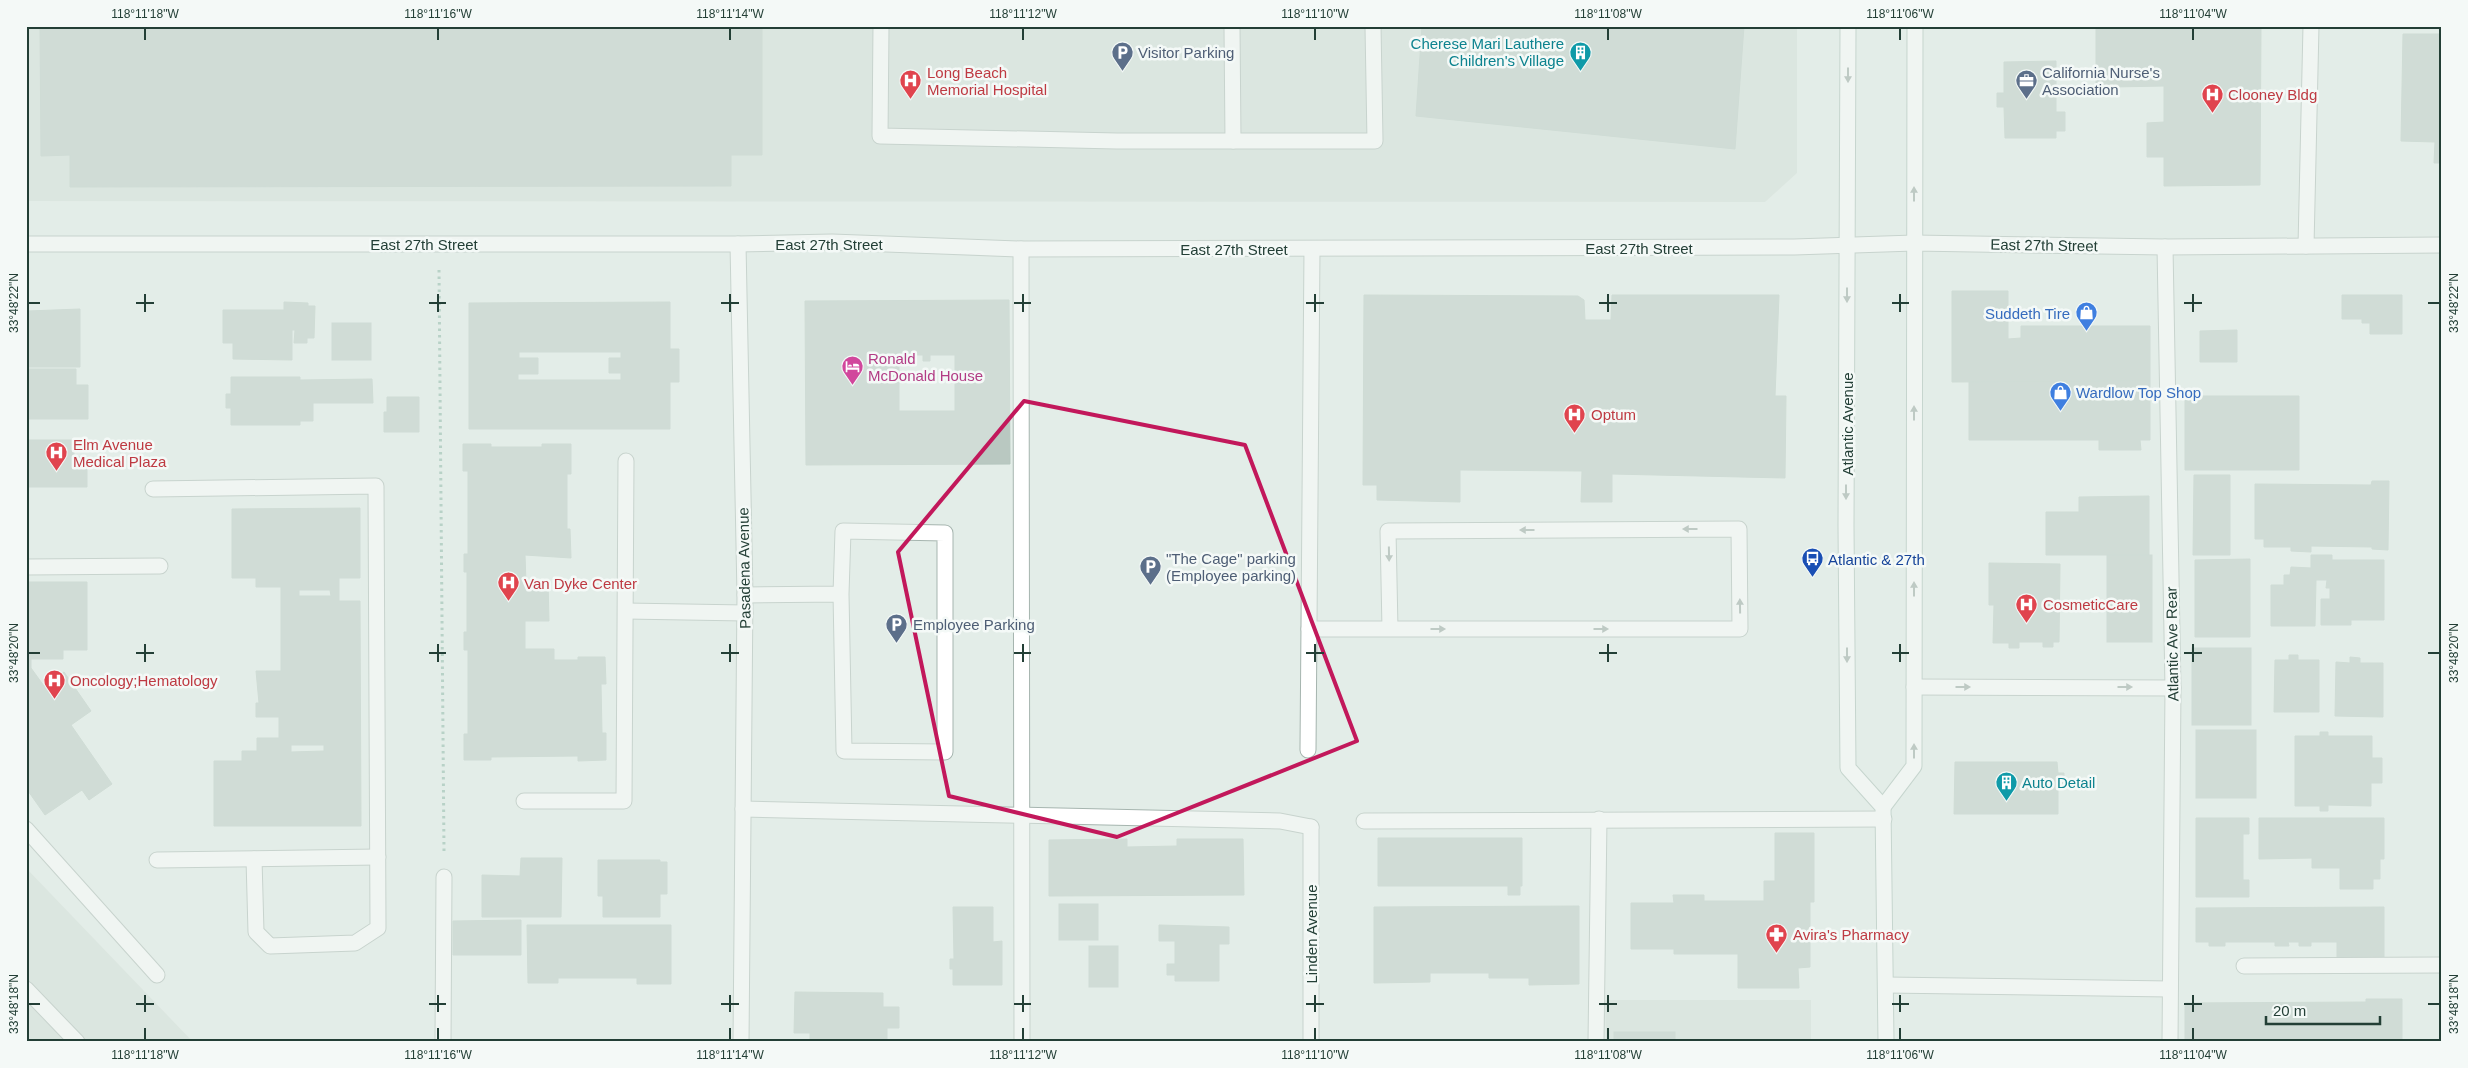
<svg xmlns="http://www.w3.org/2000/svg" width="2468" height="1068" font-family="Arial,sans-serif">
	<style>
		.built { fill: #d1ddd7 }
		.building { fill: #b9c8c1; stroke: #b6c7bf; fill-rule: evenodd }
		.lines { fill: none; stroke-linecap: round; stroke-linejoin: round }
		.service-casing { stroke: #a6b5af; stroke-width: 17 }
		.minor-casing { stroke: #a6b5af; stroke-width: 17 }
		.secondary-casing { stroke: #a2b9b0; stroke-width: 17 }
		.path { stroke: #84b1a1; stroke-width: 3; stroke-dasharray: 2.5 4; stroke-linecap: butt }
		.service { stroke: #fff; stroke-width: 15 }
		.minor { stroke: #fff; stroke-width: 15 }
		.secondary { stroke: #fff; stroke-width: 15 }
		.oneway { fill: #919f9a }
		.marked { fill: none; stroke: #c2185b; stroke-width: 4; stroke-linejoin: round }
		.ticks { fill: none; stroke: #233f36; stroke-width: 2 }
		.labels { text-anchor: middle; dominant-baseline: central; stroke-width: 5; stroke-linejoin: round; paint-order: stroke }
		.culture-label { font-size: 15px; fill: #0d838f; stroke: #f4f9f7; text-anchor: end }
		.service-label { font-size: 15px; fill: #4e5e75; stroke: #f4f9f7; text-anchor: start }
		.health-label { font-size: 15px; fill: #be3a42; stroke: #f4f9f7; text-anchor: start }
		.street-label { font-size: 15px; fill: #233f36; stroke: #f4f9f7 }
		.shop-label { font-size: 15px; fill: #366cbe; stroke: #f4f9f7; text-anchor: end }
		.hotel-label { font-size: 15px; fill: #b23c85; stroke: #f4f9f7; text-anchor: start }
		.transit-label { font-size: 15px; fill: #164399; stroke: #f4f9f7; text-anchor: start }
		.neatline { fill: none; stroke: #233f36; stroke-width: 2 }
		.ticks-label { font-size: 12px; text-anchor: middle; fill: #233f36 }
	</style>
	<rect width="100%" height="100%" fill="#e3ede8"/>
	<g class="built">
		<polygon points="26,26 1797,26 1797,173 1765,202 26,201"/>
		<polygon points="26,868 193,1042 26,1042"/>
		<polygon points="1605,1000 1811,1000 1811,1042 1606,1042"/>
	</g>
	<g class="building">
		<polygon points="40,26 762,26 762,155 731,155 731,186 70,187 70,155 41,156"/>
		<polygon points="1422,26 1744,26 1735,149 1416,116"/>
		<polygon points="2096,26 2261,26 2260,185 2164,186 2164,157 2147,157 2147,123 2164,122 2164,86 2112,87 2112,96 2096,96"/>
		<polygon points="2403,34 2442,34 2442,163 2434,163 2435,142 2401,141"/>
		<polygon points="2056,61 2056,112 2065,112 2065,131 2056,131 2056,138 2005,138 2004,107 1997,107 1997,93 2004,93 2004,62"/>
		<polygon points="1952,291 2008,291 2008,339 2021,338 2021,326 2150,326 2150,381 1952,382"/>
		<polygon points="1364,295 1578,296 1584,300 1585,320 1611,320 1612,295 1779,295 1775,396 1786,396 1785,478 1612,474 1612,502 1581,502 1582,471 1460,470 1460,502 1377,500 1377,485 1363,485"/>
		<polygon points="2342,295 2402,295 2402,334 2370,334 2370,323 2362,323 2362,319 2342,319"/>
		<path d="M1009 300 1010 464 806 465 805 301ZM899 355H923V361H930V355H955V411H899Z"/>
		<polygon points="284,302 308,303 308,306 315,306 314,338 307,338 307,343 294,343 295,330 292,330 292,360 233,359 233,343 223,343 223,310 284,310"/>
		<path d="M670 302V349H679V382H670V429H469V303ZM519 352H621V358H609V373H621V380H518V374H538V358H519Z"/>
		<polygon points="80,309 80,367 26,367 28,311"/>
		<rect x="332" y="323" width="39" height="37"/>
		<polygon points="2237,330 2237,362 2200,362 2200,331"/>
		<polygon points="26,369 76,369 76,385 88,385 88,419 26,419"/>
		<polygon points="231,377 300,377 300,380 372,379 373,403 313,403 313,421 300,421 300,425 231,425 231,408 226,408 226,394 231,394"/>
		<polygon points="2150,381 2150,440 2140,440 2141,450 2099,450 2099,440 1969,440 1969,382"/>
		<polygon points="2188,396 2299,396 2299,470 2185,470 2185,400 2188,400"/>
		<polygon points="387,397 419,397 419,432 384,432 384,412 387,412"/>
		<polygon points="26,440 74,440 74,457 87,457 87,487 26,487"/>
		<polygon points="463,444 491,444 491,447 542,447 542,444 571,444 571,474 567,474 567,529 570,529 571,558 525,555 526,583 548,582 549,621 525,621 525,649 554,649 554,660 578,660 578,657 605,657 606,684 601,684 602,733 606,733 606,760 578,761 578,756 491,757 491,760 464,760 464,734 468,734 468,650 464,650 464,632 467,632 467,572 464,572 464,554 468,554 468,471 463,471"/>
		<polygon points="2194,475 2230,475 2230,555 2193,555"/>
		<polygon points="2372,481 2389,481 2388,550 2372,549 2372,547 2311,546 2311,552 2291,551 2291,547 2264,547 2264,539 2255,539 2255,484 2371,485"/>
		<polygon points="2149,496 2149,555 2046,555 2046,512 2079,512 2079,497"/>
		<path d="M360 508V578H339V601H360L361 826H214V761H242V751H257V738H279V717H256V703H259L256 671H281V587H256V578H232V509ZM299 590H330L331 596H299ZM291 745H324V751L291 752Z"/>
		<rect x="2107" y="555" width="45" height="87"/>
		<polygon points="2311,555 2332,555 2332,560 2384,560 2384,620 2351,620 2351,625 2321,625 2321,599 2330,599 2330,588 2326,588 2327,580 2316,580 2315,626 2271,626 2271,585 2284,585 2284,575 2290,575 2291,567 2311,568"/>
		<polygon points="2250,559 2250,637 2195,637 2195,560"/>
		<polygon points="1989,563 2060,564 2059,642 2053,642 2053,647 2043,647 2043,642 2019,642 2019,648 2009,648 2009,643 1993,643 1994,605 1989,605"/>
		<polygon points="26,582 87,582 87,650 63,650 63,659 31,659 31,668 44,686 64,672 91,711 71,725 112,784 89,800 82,790 45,815 26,788"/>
		<rect x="2192" y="648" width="59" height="77"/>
		<polygon points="2289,655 2298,655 2298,660 2319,660 2319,712 2274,712 2275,660 2289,660"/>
		<polygon points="2350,657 2360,658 2360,663 2383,663 2383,717 2335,716 2336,662 2350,663"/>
		<rect x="2196" y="730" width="60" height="68"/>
		<polygon points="2320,732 2328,732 2328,736 2372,736 2372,758 2382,758 2382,783 2371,783 2371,806 2328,805 2328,811 2320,811 2320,806 2295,806 2295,736 2320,736"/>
		<polygon points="1955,762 2057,762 2058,773 2064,773 2064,783 2066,783 2066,788 2058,788 2058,814 1954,814"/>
		<polygon points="2196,818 2249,818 2249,834 2243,834 2243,880 2249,880 2249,897 2196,897"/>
		<polygon points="2259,818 2384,818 2384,859 2380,859 2380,879 2373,879 2373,889 2340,889 2340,868 2312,868 2312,858 2259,859"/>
		<polygon points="1775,833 1814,833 1814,902 1810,902 1810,967 1798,968 1799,988 1738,988 1738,954 1674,954 1674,949 1631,949 1631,903 1674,903 1673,895 1704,895 1704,901 1764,901 1764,881 1775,881"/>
		<polygon points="1378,838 1522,838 1522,886 1520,886 1520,895 1508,895 1508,886 1378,886"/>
		<polygon points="1127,839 1127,847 1177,846 1177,839 1243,839 1244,895 1049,896 1049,840"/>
		<polygon points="521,858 562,858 561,917 482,917 482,875 520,876"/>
		<polygon points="598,860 660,860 660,862 667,862 667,894 660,894 660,917 603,917 603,896 598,896"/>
		<rect x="1059" y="904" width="39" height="36"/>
		<polygon points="1579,906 1579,984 1529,985 1529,978 1489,978 1489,973 1430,973 1430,982 1374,983 1374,907"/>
		<polygon points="953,907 993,907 993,942 1002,941 1002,985 953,985 953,969 950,969 950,959 954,959"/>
		<polygon points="2384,907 2384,957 2380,957 2380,960 2370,960 2370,958 2337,958 2337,942 2311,942 2311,946 2299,946 2299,942 2288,942 2289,946 2275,946 2275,942 2225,942 2225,946 2209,946 2209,942 2196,942 2196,908"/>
		<polygon points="521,920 521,955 453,955 453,921"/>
		<polygon points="527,925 671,925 671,984 637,984 637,978 558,978 558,983 528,983"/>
		<polygon points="1159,925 1229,927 1229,944 1219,944 1219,981 1175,981 1175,975 1167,975 1167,964 1175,964 1175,941 1159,941"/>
		<rect x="1089" y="946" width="29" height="41"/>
		<polygon points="795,992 883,993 883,1007 899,1007 899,1028 887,1028 887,1042 815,1042 815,1040 810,1040 810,1033 794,1033"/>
		<polygon points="2366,999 2402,999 2402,1042 2185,1042 2185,1003 2366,1002"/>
		<rect x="1614" y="1032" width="61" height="10"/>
	</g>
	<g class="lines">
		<defs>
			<g id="service">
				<polyline points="881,26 880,136 1117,141 1375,141 1373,26"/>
				<polyline points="1232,26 1233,141"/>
				<polyline points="2306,246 2311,26"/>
				<polyline points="2165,247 2173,688 2170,1042"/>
				<polyline points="1021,249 1022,1042"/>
				<polyline points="153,489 376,486 378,928 355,943 270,946 256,932 254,859"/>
				<polyline points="26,567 160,566"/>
				<polyline points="745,595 841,594 843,531 945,533 945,752 844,751 841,594"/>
				<polyline points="626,611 745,613"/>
				<polyline points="1309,629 1740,629 1739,529 1388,531 1390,629"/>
				<polyline points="1914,687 2173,688"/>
				<polyline points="1308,750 1312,249"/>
				<polyline points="524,801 624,801 626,461"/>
				<polyline points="743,809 1280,821 1311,827"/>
				<polyline points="1364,821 1884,819"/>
				<polyline points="26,829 157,975"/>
				<polyline points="157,860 378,857"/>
				<polyline points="2244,966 2442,965"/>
				<polyline points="1886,985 2170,989"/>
				<polyline points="26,989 77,1042"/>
				<polyline points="443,1042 444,877"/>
				<polyline points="1596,1042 1599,819"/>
			</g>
			<g id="minor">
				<polyline points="26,244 738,244 832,242 1021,249 1794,247 1914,243 2165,247 2442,245"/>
				<polyline points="738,244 745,595 741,1042"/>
				<polyline points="1311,827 1311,1042"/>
			</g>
			<g id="secondary">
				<polyline points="1848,26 1846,526 1848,768 1883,807 1886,1042"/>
				<polyline points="1883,807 1914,766 1915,26"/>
			</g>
		</defs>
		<use href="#service" class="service-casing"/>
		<use href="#minor" class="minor-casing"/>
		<use href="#secondary" class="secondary-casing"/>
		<polyline class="path" points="439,270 444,851"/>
		<use href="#service" class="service"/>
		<use href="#minor" class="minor"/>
		<use href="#secondary" class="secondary"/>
	</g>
	<defs><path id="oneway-solid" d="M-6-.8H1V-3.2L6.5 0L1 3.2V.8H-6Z" transform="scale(1.25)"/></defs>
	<g class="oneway">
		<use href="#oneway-solid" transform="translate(1848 75) rotate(90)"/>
		<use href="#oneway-solid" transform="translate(1914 194) rotate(-90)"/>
		<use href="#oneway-solid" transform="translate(1847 295) rotate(90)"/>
		<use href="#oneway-solid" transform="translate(1914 413) rotate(-90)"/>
		<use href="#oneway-solid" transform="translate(1846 492) rotate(90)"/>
		<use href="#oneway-solid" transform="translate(1690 529) rotate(180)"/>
		<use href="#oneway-solid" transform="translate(1527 530) rotate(180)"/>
		<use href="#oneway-solid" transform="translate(1389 554) rotate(89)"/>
		<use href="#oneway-solid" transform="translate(1914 589) rotate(-90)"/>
		<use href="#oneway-solid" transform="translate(1740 606) rotate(-91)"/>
		<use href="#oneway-solid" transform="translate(1438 629)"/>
		<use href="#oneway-solid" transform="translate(1601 629)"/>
		<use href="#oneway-solid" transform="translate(1847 655) rotate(90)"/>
		<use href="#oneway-solid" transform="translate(1963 687)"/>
		<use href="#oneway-solid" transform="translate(2125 687)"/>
		<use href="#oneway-solid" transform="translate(1914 751) rotate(-90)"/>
	</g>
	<path d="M0 0H2468V1068H0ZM1024 401 1245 445 1357 741 1117 837 949 796 898 552Z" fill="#e3ede8" fill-opacity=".55" fill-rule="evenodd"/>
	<path class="marked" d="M1024 401 1245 445 1357 741 1117 837 949 796 898 552Z"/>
	<path class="ticks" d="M145 28V40M438 28V40M730 28V40M1023 28V40M1315 28V40M1608 28V40M1900 28V40M2193 28V40M145 294V312M438 294V312M730 294V312M1023 294V312M1315 294V312M1608 294V312M1900 294V312M2193 294V312M28 303H40M136 303H154M429 303H446M721 303H739M1014 303H1031M1306 303H1324M1599 303H1617M1892 303H1909M2184 303H2202M2428 303H2440M145 644V662M438 644V662M730 644V662M1023 644V662M1315 644V662M1608 644V662M1900 644V662M2193 644V662M28 653H40M136 653H154M429 653H446M721 653H739M1014 653H1031M1306 653H1324M1599 653H1617M1892 653H1909M2184 653H2202M2428 653H2440M145 995V1012M438 995V1012M730 995V1012M1023 995V1012M1315 995V1012M1608 995V1012M1900 995V1012M2193 995V1012M28 1004H40M136 1004H154M429 1004H446M721 1004H739M1014 1004H1031M1306 1004H1324M1599 1004H1617M1892 1004H1909M2184 1004H2202M2428 1004H2440M145 1028V1040M438 1028V1040M730 1028V1040M1023 1028V1040M1315 1028V1040M1608 1028V1040M1900 1028V1040M2193 1028V1040"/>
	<defs>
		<symbol id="parking-pin" viewBox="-11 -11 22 30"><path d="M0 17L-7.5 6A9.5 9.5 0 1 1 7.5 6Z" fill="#5c6f8a" stroke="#f4f9f7"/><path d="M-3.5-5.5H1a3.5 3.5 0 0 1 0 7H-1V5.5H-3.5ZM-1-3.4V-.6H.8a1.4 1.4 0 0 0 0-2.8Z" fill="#fff"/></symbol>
		<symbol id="building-pin" viewBox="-11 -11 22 30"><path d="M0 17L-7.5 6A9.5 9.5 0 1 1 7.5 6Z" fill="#0f9aa8" stroke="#f4f9f7"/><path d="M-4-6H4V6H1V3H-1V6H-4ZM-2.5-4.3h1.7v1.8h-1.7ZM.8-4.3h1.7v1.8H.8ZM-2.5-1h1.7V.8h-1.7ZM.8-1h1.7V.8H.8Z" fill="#fff"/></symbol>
		<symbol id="hospital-pin" viewBox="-11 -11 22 30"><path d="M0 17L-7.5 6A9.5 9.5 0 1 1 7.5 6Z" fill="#e0444e" stroke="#f4f9f7"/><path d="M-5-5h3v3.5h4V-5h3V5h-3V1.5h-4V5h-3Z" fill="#fff"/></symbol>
		<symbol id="office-pin" viewBox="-11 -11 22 30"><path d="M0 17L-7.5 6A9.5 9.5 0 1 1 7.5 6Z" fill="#5c6f8a" stroke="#f4f9f7"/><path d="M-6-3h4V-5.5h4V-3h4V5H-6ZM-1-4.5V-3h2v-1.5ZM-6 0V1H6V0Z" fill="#fff"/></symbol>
		<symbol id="shop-pin" viewBox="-11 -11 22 30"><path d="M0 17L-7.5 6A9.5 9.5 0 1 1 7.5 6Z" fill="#3f7fe0" stroke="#f4f9f7"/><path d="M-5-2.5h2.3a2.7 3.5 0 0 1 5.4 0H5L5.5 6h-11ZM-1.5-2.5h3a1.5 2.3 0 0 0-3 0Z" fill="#fff"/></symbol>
		<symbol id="hotel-pin" viewBox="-11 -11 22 30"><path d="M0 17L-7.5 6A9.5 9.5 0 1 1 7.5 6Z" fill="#d1479c" stroke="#f4f9f7"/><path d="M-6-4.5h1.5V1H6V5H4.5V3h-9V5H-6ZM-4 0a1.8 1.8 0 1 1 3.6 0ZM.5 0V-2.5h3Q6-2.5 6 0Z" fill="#fff"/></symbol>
		<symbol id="bus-pin" viewBox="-11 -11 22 30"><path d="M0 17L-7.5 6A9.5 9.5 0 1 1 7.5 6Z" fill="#1a4fb4" stroke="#f4f9f7"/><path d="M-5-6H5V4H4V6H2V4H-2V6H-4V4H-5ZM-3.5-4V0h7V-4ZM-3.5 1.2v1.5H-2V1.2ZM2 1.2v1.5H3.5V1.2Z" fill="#fff"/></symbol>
		<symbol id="pharmacy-pin" viewBox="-11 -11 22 30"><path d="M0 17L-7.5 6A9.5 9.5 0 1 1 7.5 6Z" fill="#e0444e" stroke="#f4f9f7"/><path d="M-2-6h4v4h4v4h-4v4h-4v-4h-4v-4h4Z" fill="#fff"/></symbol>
	</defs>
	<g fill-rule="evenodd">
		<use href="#parking-pin" x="1110" y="40" width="25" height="34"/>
		<use href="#building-pin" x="1568" y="40" width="25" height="34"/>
		<use href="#hospital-pin" x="898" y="68" width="25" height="34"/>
		<use href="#office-pin" x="2014" y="68" width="25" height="34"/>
		<use href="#hospital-pin" x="2200" y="82" width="25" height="34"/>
		<use href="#shop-pin" x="2074" y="300" width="25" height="34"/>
		<use href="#hotel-pin" x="840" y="354" width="25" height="34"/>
		<use href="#shop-pin" x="2048" y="380" width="25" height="34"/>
		<use href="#hospital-pin" x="1562" y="402" width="25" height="34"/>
		<use href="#hospital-pin" x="44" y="440" width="25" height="34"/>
		<use href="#bus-pin" x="1800" y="546" width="25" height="34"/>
		<use href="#parking-pin" x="1138" y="554" width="25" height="34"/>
		<use href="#hospital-pin" x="496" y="570" width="25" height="34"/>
		<use href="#hospital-pin" x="2014" y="592" width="25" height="34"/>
		<use href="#parking-pin" x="884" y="612" width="25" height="34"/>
		<use href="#hospital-pin" x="42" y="668" width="25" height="34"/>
		<use href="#building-pin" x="1994" y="770" width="25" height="34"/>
		<use href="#pharmacy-pin" x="1764" y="922" width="25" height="34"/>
	</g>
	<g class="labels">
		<g class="culture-label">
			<text x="1564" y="43">Cherese Mari Lauthere<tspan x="1564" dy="17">Children's Village</tspan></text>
			<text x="2022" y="782" text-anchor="start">Auto Detail</text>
		</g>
		<g class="service-label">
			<text x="1138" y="52">Visitor Parking</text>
			<text x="2042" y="72">California Nurse's<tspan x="2042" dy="17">Association</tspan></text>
			<text x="1166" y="558">"The Cage" parking<tspan x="1166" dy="17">(Employee parking)</tspan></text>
			<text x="913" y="624">Employee Parking</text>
		</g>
		<g class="health-label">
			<text x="927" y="72">Long Beach<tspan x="927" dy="17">Memorial Hospital</tspan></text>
			<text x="2228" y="94">Clooney Bldg</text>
			<text x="1591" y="414">Optum</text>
			<text x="73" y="444">Elm Avenue<tspan x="73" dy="17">Medical Plaza</tspan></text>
			<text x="524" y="583">Van Dyke Center</text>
			<text x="2043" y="604">CosmeticCare</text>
			<text x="70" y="680">Oncology;Hematology</text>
			<text x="1793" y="934">Avira's Pharmacy</text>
		</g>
		<g class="street-label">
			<text x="424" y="244">East 27th Street</text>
			<text x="829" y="244">East 27th Street</text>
			<text transform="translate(2044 245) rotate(1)">East 27th Street</text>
			<text x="1639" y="248">East 27th Street</text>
			<text x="1234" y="249">East 27th Street</text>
			<text transform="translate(1847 424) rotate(-90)">Atlantic Avenue</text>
			<text transform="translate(744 568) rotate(-91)">Pasadena Avenue</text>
			<text transform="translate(2172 644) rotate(-91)">Atlantic Ave Rear</text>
			<text transform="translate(1311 934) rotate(-90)">Linden Avenue</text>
		</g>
		<g class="shop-label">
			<text x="2070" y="313">Suddeth Tire</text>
			<text x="2076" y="392" text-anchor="start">Wardlow Top Shop</text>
		</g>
		<g class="hotel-label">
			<text x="868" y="358">Ronald<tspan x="868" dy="17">McDonald House</tspan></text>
		</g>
		<g class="transit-label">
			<text x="1828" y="559">Atlantic &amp; 27th</text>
		</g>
	</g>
	<rect width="2468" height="1068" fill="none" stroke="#f4f9f7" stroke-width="55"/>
	<path d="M2266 1016v8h114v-8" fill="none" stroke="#233f36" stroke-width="2.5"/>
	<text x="2273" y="1016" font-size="15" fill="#233f36" stroke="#f4f9f7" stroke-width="4" paint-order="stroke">20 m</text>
	<rect x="28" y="28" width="2412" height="1012" class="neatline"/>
	<g class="ticks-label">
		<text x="145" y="18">118°11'18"W</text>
		<text x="438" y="18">118°11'16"W</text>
		<text x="730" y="18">118°11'14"W</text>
		<text x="1023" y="18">118°11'12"W</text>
		<text x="1315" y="18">118°11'10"W</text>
		<text x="1608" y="18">118°11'08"W</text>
		<text x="1900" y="18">118°11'06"W</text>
		<text x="2193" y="18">118°11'04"W</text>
		<text transform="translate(14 303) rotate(-90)" y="4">33°48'22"N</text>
		<text transform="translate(2454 303) rotate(-90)" y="4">33°48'22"N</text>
		<text transform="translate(14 653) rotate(-90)" y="4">33°48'20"N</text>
		<text transform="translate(2454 653) rotate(-90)" y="4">33°48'20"N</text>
		<text transform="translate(14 1004) rotate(-90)" y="4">33°48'18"N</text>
		<text transform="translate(2454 1004) rotate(-90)" y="4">33°48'18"N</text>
		<text x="145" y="1059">118°11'18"W</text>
		<text x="438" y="1059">118°11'16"W</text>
		<text x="730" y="1059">118°11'14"W</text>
		<text x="1023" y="1059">118°11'12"W</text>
		<text x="1315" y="1059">118°11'10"W</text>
		<text x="1608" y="1059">118°11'08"W</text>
		<text x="1900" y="1059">118°11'06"W</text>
		<text x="2193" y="1059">118°11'04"W</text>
	</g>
</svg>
